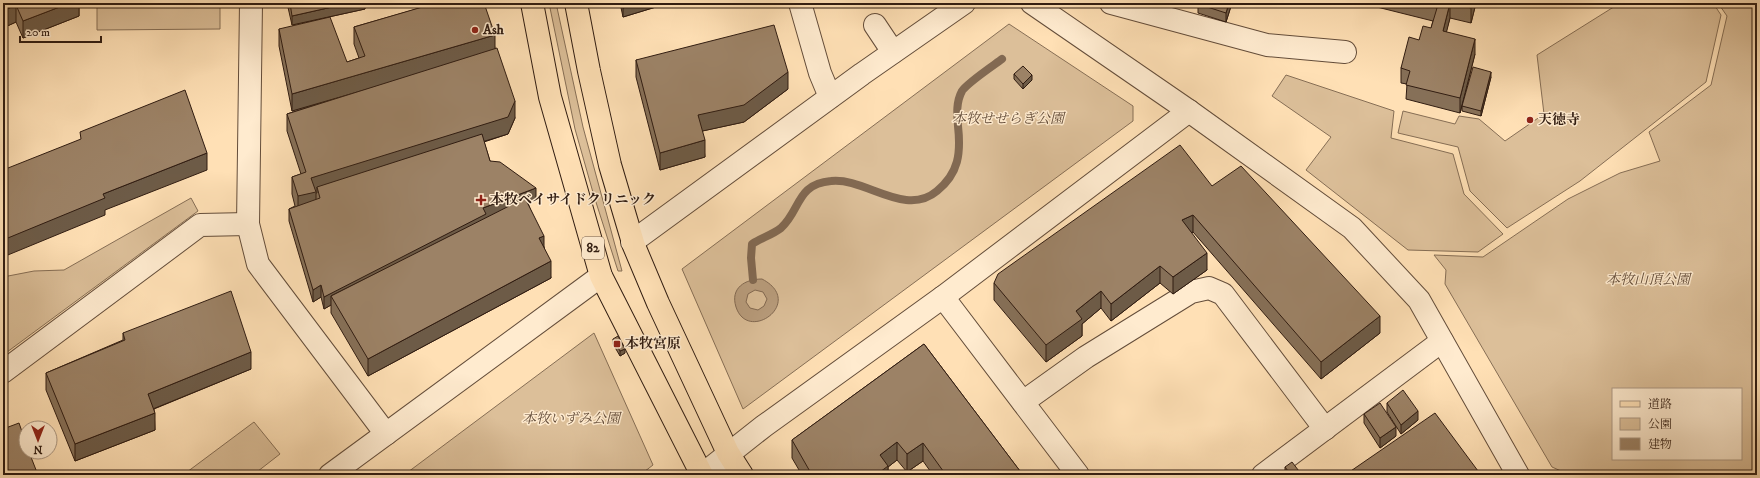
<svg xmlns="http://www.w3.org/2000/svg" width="1760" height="478" font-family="'IM FELL DW Pica','Noto Serif JP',serif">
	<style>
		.green { fill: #dcbf99; stroke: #866e55; fill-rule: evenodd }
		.water { fill: #b99d7d; stroke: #826952; fill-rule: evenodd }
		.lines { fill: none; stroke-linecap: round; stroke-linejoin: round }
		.stream { stroke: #826952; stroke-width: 8 }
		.minor-casing { stroke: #644d3a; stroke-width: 24 }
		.major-casing { stroke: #301c11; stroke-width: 24 }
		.minor { stroke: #ffebcf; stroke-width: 22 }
		.major { stroke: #ffe0b5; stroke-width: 22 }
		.wall { fill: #867058; stroke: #301c11 }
		.shaded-wall { fill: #6d5b47; stroke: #301c11 }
		.building { fill: #9c8266; stroke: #301c11 }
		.poi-dot { fill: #8f2418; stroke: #ffebcf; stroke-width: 1.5 }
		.labels { text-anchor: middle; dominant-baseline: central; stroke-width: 3; stroke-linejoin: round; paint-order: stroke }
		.shield { fill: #ffebcf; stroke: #6e5a4a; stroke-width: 1 }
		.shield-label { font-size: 13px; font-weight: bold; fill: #301c11 }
		.poi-label { font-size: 14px; font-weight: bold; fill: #301c11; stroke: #ffebcf; text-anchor: start }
		.park-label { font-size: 14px; font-style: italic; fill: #644d3a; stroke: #ffebcf }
	</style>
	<rect width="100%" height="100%" fill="#ffe0b5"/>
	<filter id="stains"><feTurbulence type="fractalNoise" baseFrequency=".005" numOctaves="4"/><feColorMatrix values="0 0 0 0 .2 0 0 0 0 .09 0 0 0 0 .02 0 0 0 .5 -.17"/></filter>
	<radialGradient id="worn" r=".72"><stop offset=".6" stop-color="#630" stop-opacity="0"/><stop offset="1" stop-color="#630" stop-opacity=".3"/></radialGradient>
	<g class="green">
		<polygon points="97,3 220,3 220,29 97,30"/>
		<polygon points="549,3 556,3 583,127 622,271 618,271 594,196 575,129"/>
		<polygon points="1620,3 1713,3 1721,15 1706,82 1580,181 1507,228 1470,191 1458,147 1398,133 1403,111 1455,124 1459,116 1479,119 1505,141 1544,114 1537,55"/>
		<path d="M1718 3H1757V475H1570L1552 467 1445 284 1446 270 1434 255 1483 257 1568 199 1620 173 1660 161 1649 132 1711 85 1727 16ZM1613 389H1741V459H1613Z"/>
		<polygon points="1009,24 1133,106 1133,121 743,409 682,269"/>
		<polygon points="1286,75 1394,111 1391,138 1453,154 1464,194 1503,234 1478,252 1408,250 1306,170 1331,137 1272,96"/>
		<polygon points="191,198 198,211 3,355 3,277 34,271 64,270"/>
		<polygon points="594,333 653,465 640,475 404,475"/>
		<polygon points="254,422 280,454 253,475 183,475"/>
	</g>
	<path class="water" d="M762 279C806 302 748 344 736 307 730 288 745 279 762 279ZM755 290 763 292 767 299 764 306 758 310 750 308 746 302 748 294Z"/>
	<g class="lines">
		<path class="stream" d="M753 280 751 258 752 244C761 238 772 235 781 228 801 210 796 184 831 181 865 177 905 218 937 191 959 173 961 153 958 126 957 114 956 102 962 91 967 83 994 65 1002 59"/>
		<defs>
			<g id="minor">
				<polyline points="251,3 248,224 258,264 386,434"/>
				<polyline points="800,3 820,73 830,97"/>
				<polyline points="1032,3 1189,111 1352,228 1419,300 1518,475"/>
				<polyline points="1111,3 1267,45 1345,52"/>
				<polyline points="875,25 893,52"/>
				<polyline points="632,242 862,74 964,3"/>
				<polyline points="943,297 1078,475"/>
				<polyline points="3,372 200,225 248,224"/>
				<polyline points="1023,402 1086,357 1191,292 1209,288 1223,294 1325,429"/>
				<polyline points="330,475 601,276"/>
				<polyline points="702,475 764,426 943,297 1189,111"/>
				<polyline points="1263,475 1442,341"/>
			</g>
			<g id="major">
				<polyline points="532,3 550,97 601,276 702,475"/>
				<polyline points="576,3 589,71 610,165 634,246 658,303 728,453 742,475"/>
			</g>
		</defs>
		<use href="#minor" class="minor-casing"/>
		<use href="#major" class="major-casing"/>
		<use href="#minor" class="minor"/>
		<use href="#major" class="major"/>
	</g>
	<g class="wall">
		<polygon points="3,3 79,3 79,16 23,38 16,22 3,28"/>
		<polygon points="287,3 365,3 365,9 292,25"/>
		<polygon points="426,3 484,3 495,48 515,118 508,134 484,142 490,161 536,200 528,203 544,247 551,278 368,376 331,313 331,305 324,309 321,297 313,302 289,221 289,209 295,206 292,194 292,177 301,174 287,131 287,114 339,97 292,111 279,46 279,29 347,62 359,58 354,44 354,27 427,6"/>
		<polygon points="620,3 669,3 623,17"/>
		<polygon points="1198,3 1232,3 1226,22 1198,13"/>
		<polygon points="1235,3 1245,3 1244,6 1235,4"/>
		<polygon points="1361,3 1476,3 1471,23 1450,18 1446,32 1475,54 1460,113 1406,99 1407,84 1401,83 1401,68 1419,40 1431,28 1433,21"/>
		<polygon points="636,60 788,89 744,122 702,131 705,157 660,170 636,77"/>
		<polygon points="1014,74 1032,80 1023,89 1014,79"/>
		<polygon points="1491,77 1481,116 1462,111 1462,106"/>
		<polygon points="1212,186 1380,333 1321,379 1193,232 1191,233 1207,270 1173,294 1160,283 1111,321 1101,308 1082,324 1082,336 1046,362 994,300 994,283"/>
		<polygon points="123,333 251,369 154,409 155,430 75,461 46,390 46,373 123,340"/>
		<polygon points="613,339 625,353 620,356 613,344"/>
		<polygon points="924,344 1023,475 933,475 923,461 907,472 897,460 888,467 888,475 802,475 792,458 792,440"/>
		<polygon points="1387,403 1418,420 1401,434 1387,412"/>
		<polygon points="1364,414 1396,436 1380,448 1364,423"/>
		<polygon points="1285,467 1302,475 1285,475"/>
	</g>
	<g class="shaded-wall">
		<polygon points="70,3 79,3 79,16 23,38 23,21"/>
		<polygon points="350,3 365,3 365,9 292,25 292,16"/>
		<polygon points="427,3 447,3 427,7"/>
		<polygon points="639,3 669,3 623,17 623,8"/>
		<polygon points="1229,3 1232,3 1226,22 1226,13"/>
		<polygon points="1450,3 1450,18 1443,46 1443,31"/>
		<polygon points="1472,3 1476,3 1471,23 1471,8"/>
		<polygon points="16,5 16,22 3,28 3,11"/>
		<polygon points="495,35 495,52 292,111 292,94"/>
		<polygon points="1475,39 1475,54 1460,113 1460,98"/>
		<polygon points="788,72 788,89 744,122 698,132 698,115"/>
		<polygon points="1491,72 1491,77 1481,116 1481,111"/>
		<polygon points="1032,75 1032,80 1023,89 1023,84"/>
		<polygon points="515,101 515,118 508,134 319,192 317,187 317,193 316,193 316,209 298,213 298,196 311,178"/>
		<polygon points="705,140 705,157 660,170 660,153"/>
		<polygon points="207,153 207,170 105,210 105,215 3,257 3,240 103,194"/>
		<polygon points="536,188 536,200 486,219 331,296 331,305 324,309 324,297 483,208"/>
		<polygon points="1193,215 1193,232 1182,237 1182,220"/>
		<polygon points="544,236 544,253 539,238"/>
		<polygon points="1207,253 1207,270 1173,294 1173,277"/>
		<polygon points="551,261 551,278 368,376 368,359"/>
		<polygon points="1160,266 1160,283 1111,321 1111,304"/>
		<polygon points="321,285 321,297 313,302 313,290"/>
		<polygon points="1101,291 1101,308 1082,324 1082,336 1046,362 1046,345 1076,311"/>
		<polygon points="1380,316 1380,333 1321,379 1321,362"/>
		<polygon points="625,349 625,353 620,356 620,351"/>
		<polygon points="251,352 251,369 148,411 148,394"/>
		<polygon points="1418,411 1418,420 1401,434 1401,425"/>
		<polygon points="155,413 155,430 75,461 75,444"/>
		<polygon points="1396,427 1396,436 1380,448 1380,438"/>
		<polygon points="897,442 897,460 888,467 888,475 876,475 880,455"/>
		<polygon points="923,443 923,461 907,472 907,454"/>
	</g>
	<g class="building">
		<polygon points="3,3 70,3 23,21 16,5 3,11"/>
		<polygon points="290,3 350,3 292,16"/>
		<polygon points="436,3 484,3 495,35 292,94 279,29 330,17 347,62 365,56 354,27"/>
		<polygon points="622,3 639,3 623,8"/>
		<polygon points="1198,3 1229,3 1226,13 1198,4"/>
		<polygon points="1418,3 1472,3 1471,8 1450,3 1443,31 1475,39 1460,98 1406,85 1410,71 1401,68 1409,37 1419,40 1423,26 1431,28 1437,8"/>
		<polygon points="774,25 788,72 744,105 698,115 705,140 660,153 636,60"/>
		<polygon points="497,48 515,101 508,117 311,178 316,192 298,196 292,177 306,172 287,114"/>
		<polygon points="1023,66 1032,75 1023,84 1014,74"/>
		<polygon points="1473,67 1491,72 1481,111 1462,106"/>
		<polygon points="185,90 207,153 103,194 105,198 3,240 3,170 81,139 80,132"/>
		<polygon points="482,134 490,161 500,162 536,188 483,208 486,214 324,297 321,285 313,290 289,209 320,198 317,187"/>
		<polygon points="1180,145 1212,186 1241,166 1380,316 1321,362 1193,215 1182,220 1207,253 1173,277 1160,266 1111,304 1101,291 1076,311 1082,319 1046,345 994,283 998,274"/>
		<polygon points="525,198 544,236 539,238 551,261 368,359 331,296"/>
		<polygon points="231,291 251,352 148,394 155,413 75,444 46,373 125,340 123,333"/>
		<polygon points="618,336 625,349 620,351 613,339"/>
		<polygon points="924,344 1023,475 946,475 923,443 907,454 897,442 880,455 888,466 876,475 812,475 792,440"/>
		<polygon points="1403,390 1418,411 1401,425 1387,403"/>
		<polygon points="1380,403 1396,427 1380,438 1364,414"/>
		<polygon points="1435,413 1481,475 1345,475"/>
		<polygon points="19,423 26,443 26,452 29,452 38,475 3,475 3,429"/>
		<polygon points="1292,462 1302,475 1291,475 1285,467"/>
	</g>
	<g class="poi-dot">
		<circle cx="475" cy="30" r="4"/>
		<circle cx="1530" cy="120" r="4"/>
		<path d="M479 194h4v4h4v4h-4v4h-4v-4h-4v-4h4z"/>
		<rect x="613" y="340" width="8" height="8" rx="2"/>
	</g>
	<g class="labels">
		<rect class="shield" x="582" y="237" width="22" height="22" rx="3"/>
		<g class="shield-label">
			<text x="593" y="248">82</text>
		</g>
		<g class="poi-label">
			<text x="483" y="30">Ash</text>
			<text x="1538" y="120">天徳寺</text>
			<text x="490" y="200">本牧ベイサイドクリニック</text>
			<text x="625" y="344">本牧宮原</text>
		</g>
		<g class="park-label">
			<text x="1008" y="119">本牧せせらぎ公園</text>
			<text x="1648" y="280">本牧山頂公園</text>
			<text x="571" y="419">本牧いずみ公園</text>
		</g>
	</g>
	<rect width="1760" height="478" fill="none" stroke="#ffe0b5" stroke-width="16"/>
	<rect x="4" y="4" width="1752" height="470" fill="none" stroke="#301c11" stroke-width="2"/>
	<rect x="8" y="8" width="1744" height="462" fill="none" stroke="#301c11"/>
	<rect x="1612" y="388" width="130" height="72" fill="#ffebcf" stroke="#ac9883"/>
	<rect x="1620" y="401" width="20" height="6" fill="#ffe0b5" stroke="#ac9883"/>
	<text x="1648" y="408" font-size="12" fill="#301c11">道路</text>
	<rect x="1620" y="418" width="20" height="12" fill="#dcbf99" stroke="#ac9883"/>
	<text x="1648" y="428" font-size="12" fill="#301c11">公園</text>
	<rect x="1620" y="438" width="20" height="12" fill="#9c8266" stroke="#ac9883"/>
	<text x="1648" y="448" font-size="12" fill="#301c11">建物</text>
	<g transform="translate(38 440) rotate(180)"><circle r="19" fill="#ffebcf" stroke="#ac9883"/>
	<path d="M0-3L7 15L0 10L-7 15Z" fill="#8f2418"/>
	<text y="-6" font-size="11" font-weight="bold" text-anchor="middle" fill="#301c11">N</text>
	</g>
	<path d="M20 36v6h81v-6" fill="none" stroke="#301c11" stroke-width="2"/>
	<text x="26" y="36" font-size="12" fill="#301c11" stroke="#ffebcf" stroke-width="3" paint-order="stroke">20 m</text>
	<rect width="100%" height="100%" filter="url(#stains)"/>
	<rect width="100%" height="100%" fill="url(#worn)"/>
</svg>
